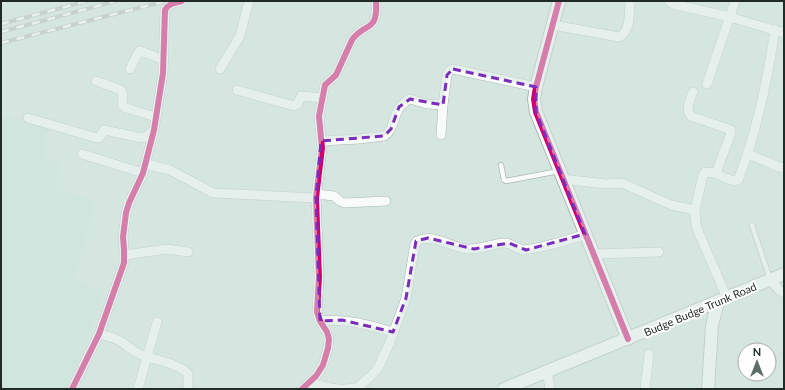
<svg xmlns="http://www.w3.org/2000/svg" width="785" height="390" font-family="Lato,sans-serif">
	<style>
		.built { fill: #c8e5dc }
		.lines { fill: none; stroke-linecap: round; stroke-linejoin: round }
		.lane-casing { stroke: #aab7b3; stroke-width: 6 }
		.street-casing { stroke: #aab7b3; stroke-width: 10 }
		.secondary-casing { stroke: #aab7b3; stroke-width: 14 }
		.lane { stroke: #f9fbfa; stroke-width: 4.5 }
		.street { stroke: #f9fbfa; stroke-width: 9 }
		.secondary { stroke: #f9fbfa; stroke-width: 12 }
		.rail-casing { stroke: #b6bab9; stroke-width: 4 }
		.rail { stroke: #fff; stroke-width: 2.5; stroke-dasharray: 8; stroke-linecap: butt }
		.cycleway-casing { stroke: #fff; stroke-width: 8 }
		.cycleway { stroke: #d6006c; stroke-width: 6 }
		.marked { fill: none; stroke: #7b2cbf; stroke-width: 3; stroke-dasharray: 8 5; stroke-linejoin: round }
		.labels { text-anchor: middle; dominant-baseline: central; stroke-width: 4; stroke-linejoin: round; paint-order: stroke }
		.street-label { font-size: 11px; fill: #202b28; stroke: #fff }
	</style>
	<rect width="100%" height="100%" fill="#d5e5e0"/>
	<polygon class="built" points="1,115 49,126 42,159 59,163 56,189 95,201 73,281 105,291 76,368 65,389 1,389"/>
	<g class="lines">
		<defs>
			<g id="lane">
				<polyline points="501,165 504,180 506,181 559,171"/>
				<polyline points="752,225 770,279"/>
			</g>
			<g id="street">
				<polyline points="669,1 673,4 730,17 784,33"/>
				<path d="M553 25 619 37C631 31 629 13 630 1"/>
				<polyline points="130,69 138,53 140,51 164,60"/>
				<polyline points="220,69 240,36 249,1"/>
				<polyline points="96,81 121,90 123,95 122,105 126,108 156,117"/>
				<polyline points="707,84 735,1"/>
				<polyline points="237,90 294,106 298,104 301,96 322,98"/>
				<path d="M693 92C690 100 685 109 691 116L731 130V133L716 173"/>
				<polyline points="28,118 97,138 99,138 104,130 142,138 147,136 154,130"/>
				<polyline points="441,135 443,105"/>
				<path d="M321 141 359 139 384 136C397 129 390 109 410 99L427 104 443 105 447 75 449 71 453 69 536 87"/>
				<polyline points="82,154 143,173"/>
				<polyline points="748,154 779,167 784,168"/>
				<polyline points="145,164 170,170 213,193 316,198"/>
				<polyline points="562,179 606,184 622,183 671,205 695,210"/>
				<polyline points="316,194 334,196 340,201 344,203 386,201"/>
				<polyline points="594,254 659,252"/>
				<polyline points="125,255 167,249 188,252"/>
				<polyline points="770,279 779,290 784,293"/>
				<path d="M727 298 698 231 696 224 695 210 703 175 705 172C718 171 728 183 738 180 757 132 767 81 775 30"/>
				<path d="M320 321C345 318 369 325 393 332"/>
				<path d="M99 334C106 336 112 337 118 340 126 344 133 352 142 355 154 360 179 363 188 374V389"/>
				<polyline points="547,371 550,389"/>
				<polyline points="309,383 330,388 340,389"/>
				<path d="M72 389 99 334 124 263V249L123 237 126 213 129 203 143 173 154 130 163 73 165 10C169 3 175 3 182 1"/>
				<polyline points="138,389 157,322"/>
				<path d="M302 389 316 376 323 365 328 348 329 339 327 332 320 321 317 312 319 277 316 198 322 148 319 116 325 85 336 75 352 40C365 21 378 34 376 1"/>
				<path d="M345 389 357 388 370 377 378 368 390 342 406 298 415 244 417 241C435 233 449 247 467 249 480 250 491 244 503 243 512 242 515 249 523 250 529 250 535 248 541 247 556 243 571 240 585 234"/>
				<polyline points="645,389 649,354"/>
			</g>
			<g id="secondary">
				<polyline points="559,1 536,87 534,99 536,112 628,339"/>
				<polyline points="504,389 784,274"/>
				<polyline points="708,389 712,326 718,301"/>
			</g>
		</defs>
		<use href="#lane" class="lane-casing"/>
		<use href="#street" class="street-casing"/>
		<use href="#secondary" class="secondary-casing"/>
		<use href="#lane" class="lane"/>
		<use href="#street" class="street"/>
		<use href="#secondary" class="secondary"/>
		<defs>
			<g id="rail">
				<polyline points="1,24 87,1"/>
				<polyline points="1,32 116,1"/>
				<polyline points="1,43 166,1"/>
			</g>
		</defs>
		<use href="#rail" class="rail-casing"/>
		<use href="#rail" class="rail"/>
		<defs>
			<g id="cycleway">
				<polyline points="559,1 536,87 534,99 536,112 628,339"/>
				<path d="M72 389 99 334 124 263V249L123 237 126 213 129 203 143 173 154 130 163 73 165 10C169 3 175 3 182 1"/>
				<path d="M302 389 316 376 323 365 328 348 329 339 327 332 320 321 317 312 319 277 316 198 322 148 319 116 325 85 336 75 352 40C365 21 378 34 376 1"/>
			</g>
		</defs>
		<use href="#cycleway" class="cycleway-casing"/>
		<use href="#cycleway" class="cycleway"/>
	</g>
	<path d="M0 0H785V390H0ZM453 69 536 87V112L585 234 526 250 509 243 474 249 428 238 416 241 406 298 393 332 342 320 320 321 316 198 321 141 384 136 391 129 399 107 410 99 443 105 447 75Z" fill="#d5e5e0" fill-opacity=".55" fill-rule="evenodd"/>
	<path class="marked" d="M453 69 536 87V112L585 234 526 250 509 243 474 249 428 238 416 241 406 298 393 332 342 320 320 321 316 198 321 141 384 136 391 129 399 107 410 99 443 105 447 75Z"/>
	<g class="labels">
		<g class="street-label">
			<text transform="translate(700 309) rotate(-23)">Budge Budge Trunk Road</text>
		</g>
	</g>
	<rect width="785" height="390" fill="none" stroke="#202b28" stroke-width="4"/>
	<g transform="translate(757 362)"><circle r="19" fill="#ffffff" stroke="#a6aaa9"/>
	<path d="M0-3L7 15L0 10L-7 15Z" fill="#5f6c68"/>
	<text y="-6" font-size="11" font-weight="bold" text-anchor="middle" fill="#202b28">N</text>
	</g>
</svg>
